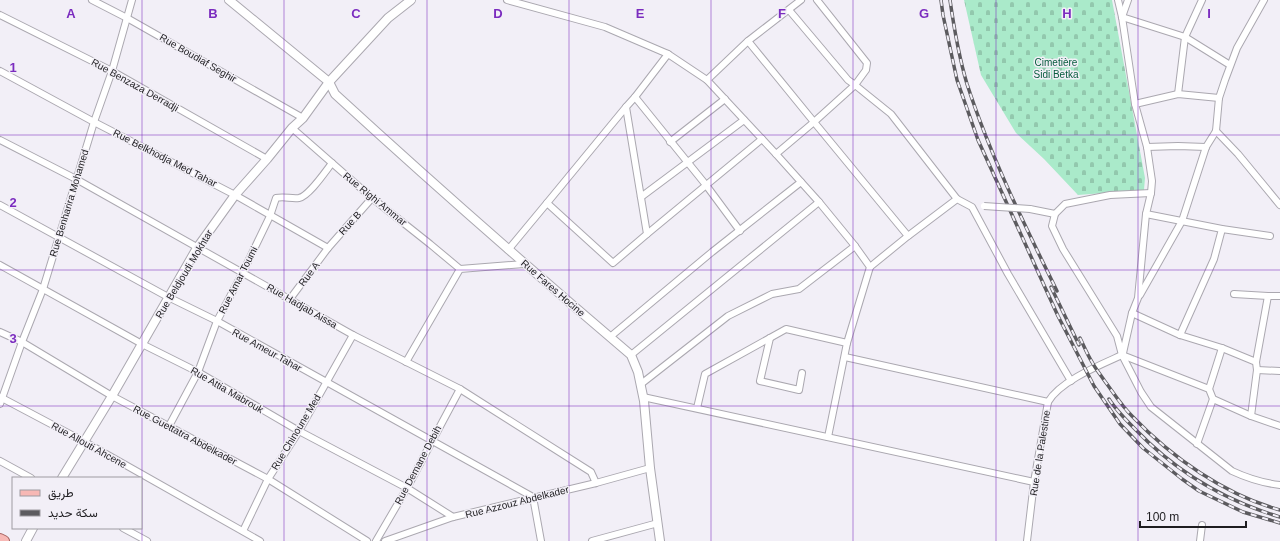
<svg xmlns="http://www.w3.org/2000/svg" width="1280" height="541" font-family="Arial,Vazirmatn,sans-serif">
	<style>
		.cemetery { fill: url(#cemetery-stones) }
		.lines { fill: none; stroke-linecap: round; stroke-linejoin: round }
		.minor-casing { stroke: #aba8b0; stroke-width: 8 }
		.tertiary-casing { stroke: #aba8b0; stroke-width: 10 }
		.primary-casing { stroke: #a76361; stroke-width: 12 }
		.minor { stroke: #fff; stroke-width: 6 }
		.tertiary { stroke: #fff; stroke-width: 8 }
		.primary { stroke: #f7b8b5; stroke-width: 10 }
		.rail-casing { stroke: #5c5b5f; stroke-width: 3.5 }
		.rail { stroke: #f2eff7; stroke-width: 2; stroke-dasharray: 6; stroke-linecap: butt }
		.minor-bridge-casing { stroke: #aba8b0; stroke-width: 8; stroke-linecap: butt }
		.minor-bridge { stroke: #fff; stroke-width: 6 }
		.grid { fill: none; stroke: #7b2cbf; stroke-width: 1; stroke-opacity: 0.55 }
		.labels { text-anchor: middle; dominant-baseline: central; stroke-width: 3; stroke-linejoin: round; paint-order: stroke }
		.street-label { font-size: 10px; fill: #1e1d20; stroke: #f2eff7 }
		.park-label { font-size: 10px; fill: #075c3e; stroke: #f2eff7 }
		.grid-label { font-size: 13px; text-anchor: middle; font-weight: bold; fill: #7b2cbf; stroke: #f2eff7; stroke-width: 3; stroke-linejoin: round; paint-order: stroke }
	</style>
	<defs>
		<pattern id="cemetery-stones" width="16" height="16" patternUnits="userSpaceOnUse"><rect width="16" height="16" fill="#aaeaca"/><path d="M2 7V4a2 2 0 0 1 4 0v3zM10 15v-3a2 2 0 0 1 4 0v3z" fill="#92c8ad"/></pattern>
	</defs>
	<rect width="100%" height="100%" fill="#f2eff7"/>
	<polygon class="cemetery" points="964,0 1112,0 1145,178 1144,190 1078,195 1044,159 1016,133 981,75"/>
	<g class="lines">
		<defs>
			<g id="minor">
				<polyline points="92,0 127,18 303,118"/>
				<polyline points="507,0 605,27 668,54"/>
				<polyline points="1118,0 1122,17 1135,104 1147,147 1152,181 1151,193 1146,214 1138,298 1132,313 1123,353"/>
				<polyline points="789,10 848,80 855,85 866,70 867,63 817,0"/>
				<polyline points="0,15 112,71 267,159"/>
				<polyline points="1122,17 1185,37 1230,65"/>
				<polyline points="1122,17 1128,0"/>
				<polyline points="748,41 814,122 908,236"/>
				<polyline points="0,71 94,122 235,195 328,248"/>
				<polyline points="707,80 748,41 801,0"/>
				<polyline points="1178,94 1185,37 1202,0"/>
				<polyline points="635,97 706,185 740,231"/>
				<polyline points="1135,104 1178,94 1219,98"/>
				<polyline points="292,128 372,198 430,244 460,269"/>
				<polyline points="1216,131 1238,154 1280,205"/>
				<polyline points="0,140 76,179 353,335 460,389 591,472 596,483"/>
				<polyline points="670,142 725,99"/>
				<polyline points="1147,147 1178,146 1206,147"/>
				<polyline points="776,154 814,122 855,85 891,114 957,199"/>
				<path d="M1151 193 1110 195 1065 204 1055 214 1052 226 1063 249 1117 336 1122 355 1141 392 1151 407 1232 471C1247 478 1263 483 1280 485"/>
				<polyline points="641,197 744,120"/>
				<polyline points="547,203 626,107"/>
				<polyline points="0,205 168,297 217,321 533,497 541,541"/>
				<polyline points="1030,209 1055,214"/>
				<polyline points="1146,214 1222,229 1270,236"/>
				<polyline points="647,234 762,139"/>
				<polyline points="508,250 547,203 613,263 647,234 626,107 635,97 668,54 707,80 776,154 819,202 855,246 870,267 847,343 828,437"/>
				<polyline points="0,265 142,344 198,372 299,431 407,488 453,517"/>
				<polyline points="870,267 908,236 957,199 972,207 1008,274 1071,381"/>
				<polyline points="1234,294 1268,296"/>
				<polyline points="1140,295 1182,221 1206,147 1216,131 1219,98 1225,80 1237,48 1264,0"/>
				<polyline points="290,299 328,248 372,198"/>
				<polyline points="1132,313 1180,335 1222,348 1256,362"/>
				<polyline points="0,332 22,342 112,396 268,479 367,541"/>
				<polyline points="1180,335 1214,259 1222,229"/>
				<polyline points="610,337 712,252 801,182"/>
				<polyline points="770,338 760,381 799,390 802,373"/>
				<polyline points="631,355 819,202"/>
				<polyline points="845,357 1048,402"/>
				<polyline points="406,362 460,269 524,264"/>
				<polyline points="1257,370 1280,371"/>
				<polyline points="641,384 728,316 772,294 799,289 855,246"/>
				<polyline points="1209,389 1222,348"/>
				<polyline points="0,397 85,442 260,541"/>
				<polyline points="643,397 1034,482"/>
				<polyline points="0,404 22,342 43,289 94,122 112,71 132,0"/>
				<polyline points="697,408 705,374 786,329 847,343"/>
				<polyline points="1251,416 1257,370 1256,362 1268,296 1280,296"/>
				<path d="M169 426 198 372 217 321 243 272 270 216 276 198C284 196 291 199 299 198 309 196 325 172 332 163"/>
				<polyline points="1197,444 1213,399"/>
				<polyline points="0,461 31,478"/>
				<polyline points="123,528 147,541"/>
				<polyline points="243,531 268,479 299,431 353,335"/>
				<polyline points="376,541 407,488 460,389"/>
				<polyline points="385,541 453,517 596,483 650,468"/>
				<polyline points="592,541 658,523"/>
				<path d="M1027 541 1034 482 1048 402C1060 381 1100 365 1122 355L1209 389 1213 399 1251 416 1280 426"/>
				<polyline points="1200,541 1202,525"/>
			</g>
			<g id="tertiary">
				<path d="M229 0 329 82 335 94C432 183 531 270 631 355L638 372 644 401 650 468 660 541"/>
				<polyline points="62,478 112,396 197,248 235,195 267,159 292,128 303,118 329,82 388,18 411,0"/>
				<polyline points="26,541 33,528"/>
			</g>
			<polyline id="primary" points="0,539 4,541"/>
		</defs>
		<use href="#minor" class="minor-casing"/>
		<use href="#tertiary" class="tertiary-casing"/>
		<use href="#primary" class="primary-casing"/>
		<use href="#minor" class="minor"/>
		<use href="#tertiary" class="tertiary"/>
		<use href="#primary" class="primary"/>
		<defs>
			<g id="rail">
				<polyline points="941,0 943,15 957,80 978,140 1058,316 1094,386 1120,424 1143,448 1182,479 1199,491 1243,512 1280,523"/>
				<path d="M950 0C954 28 959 57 967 84 990 155 1024 224 1057 291"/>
				<polyline points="1051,287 1079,345"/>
				<path d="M1080 338C1084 346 1087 354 1092 362 1095 368 1100 374 1104 380 1113 392 1121 405 1132 416 1171 457 1225 495 1280 510"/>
				<path d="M1109 399C1116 410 1126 420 1135 429 1176 472 1223 500 1280 517"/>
			</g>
		</defs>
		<use href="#rail" class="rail-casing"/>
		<use href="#rail" class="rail"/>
		<defs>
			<polyline id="minor-bridge" points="984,206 1030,209"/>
		</defs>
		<use href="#minor-bridge" class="minor-bridge-casing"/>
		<use href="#minor-bridge" class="minor-bridge"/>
	</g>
	<path class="grid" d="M142 0V541M284 0V541M427 0V541M569 0V541M711 0V541M853 0V541M996 0V541M1138 0V541M0 135H1280M0 270H1280M0 406H1280"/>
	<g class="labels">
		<g class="street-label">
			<text transform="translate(198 58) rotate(30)">Rue Boudiaf Seghir</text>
			<text transform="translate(135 85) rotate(29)">Rue Benzaza Derradji</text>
			<text transform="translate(165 158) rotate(27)">Rue Belkhodja Med Tahar</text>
			<text transform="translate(375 199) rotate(39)">Rue Righi Ammar</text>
			<text transform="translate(69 203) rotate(-73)">Rue Benharira Mohamed</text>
			<text transform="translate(350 223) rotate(-48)">Rue B</text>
			<text transform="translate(184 274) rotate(-59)">Rue Beldjoudi Mokhtar</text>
			<text transform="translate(309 274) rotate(-53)">Rue A</text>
			<text transform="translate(238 280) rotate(-63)">Rue Amar Toumi</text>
			<text transform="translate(553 288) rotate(41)">Rue Fares Hocine</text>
			<text transform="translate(302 306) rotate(30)">Rue Hadjab Aissa</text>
			<text transform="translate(267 350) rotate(29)">Rue Ameur Tahar</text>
			<text transform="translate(227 390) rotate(30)">Rue Attia Mabrouk</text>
			<text transform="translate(296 432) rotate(-59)">Rue Chinoune Med</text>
			<text transform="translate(185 435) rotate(28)">Rue Guettatra Abdelkader</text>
			<text transform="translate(89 445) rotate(29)">Rue Allouti Ahcene</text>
			<text transform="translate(1040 453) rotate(-81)">Rue de la Palestine</text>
			<text transform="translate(418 465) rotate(-62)">Rue Demane Debih</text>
			<text transform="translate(517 502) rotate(-14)">Rue Azzouz Abdelkader</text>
		</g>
		<g class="park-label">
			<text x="1056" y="62">Cimetière<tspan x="1056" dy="12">Sidi Betka</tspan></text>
		</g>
	</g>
	<g class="grid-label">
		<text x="71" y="18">A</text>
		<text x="213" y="18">B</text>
		<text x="356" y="18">C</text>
		<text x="498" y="18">D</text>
		<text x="640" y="18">E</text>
		<text x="782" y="18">F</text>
		<text x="924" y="18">G</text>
		<text x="1067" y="18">H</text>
		<text x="1209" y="18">I</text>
		<text x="13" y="72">1</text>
		<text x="13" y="207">2</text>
		<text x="13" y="343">3</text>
	</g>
	<rect x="12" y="477" width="130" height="52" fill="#f2eff7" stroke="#9d9ba1"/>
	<rect x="20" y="490" width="20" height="6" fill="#f7b8b5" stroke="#9d9ba1"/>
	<text x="48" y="497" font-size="12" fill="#1e1d20">طريق</text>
	<rect x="20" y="510" width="20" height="6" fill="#5c5b5f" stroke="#9d9ba1"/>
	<text x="48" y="517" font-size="12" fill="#1e1d20">سكة حديد</text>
	<path d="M1140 521v6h106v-6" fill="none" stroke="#1e1d20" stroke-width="2"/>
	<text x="1146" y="521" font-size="12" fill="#1e1d20" stroke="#f2eff7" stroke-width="3" paint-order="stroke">100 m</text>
</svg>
